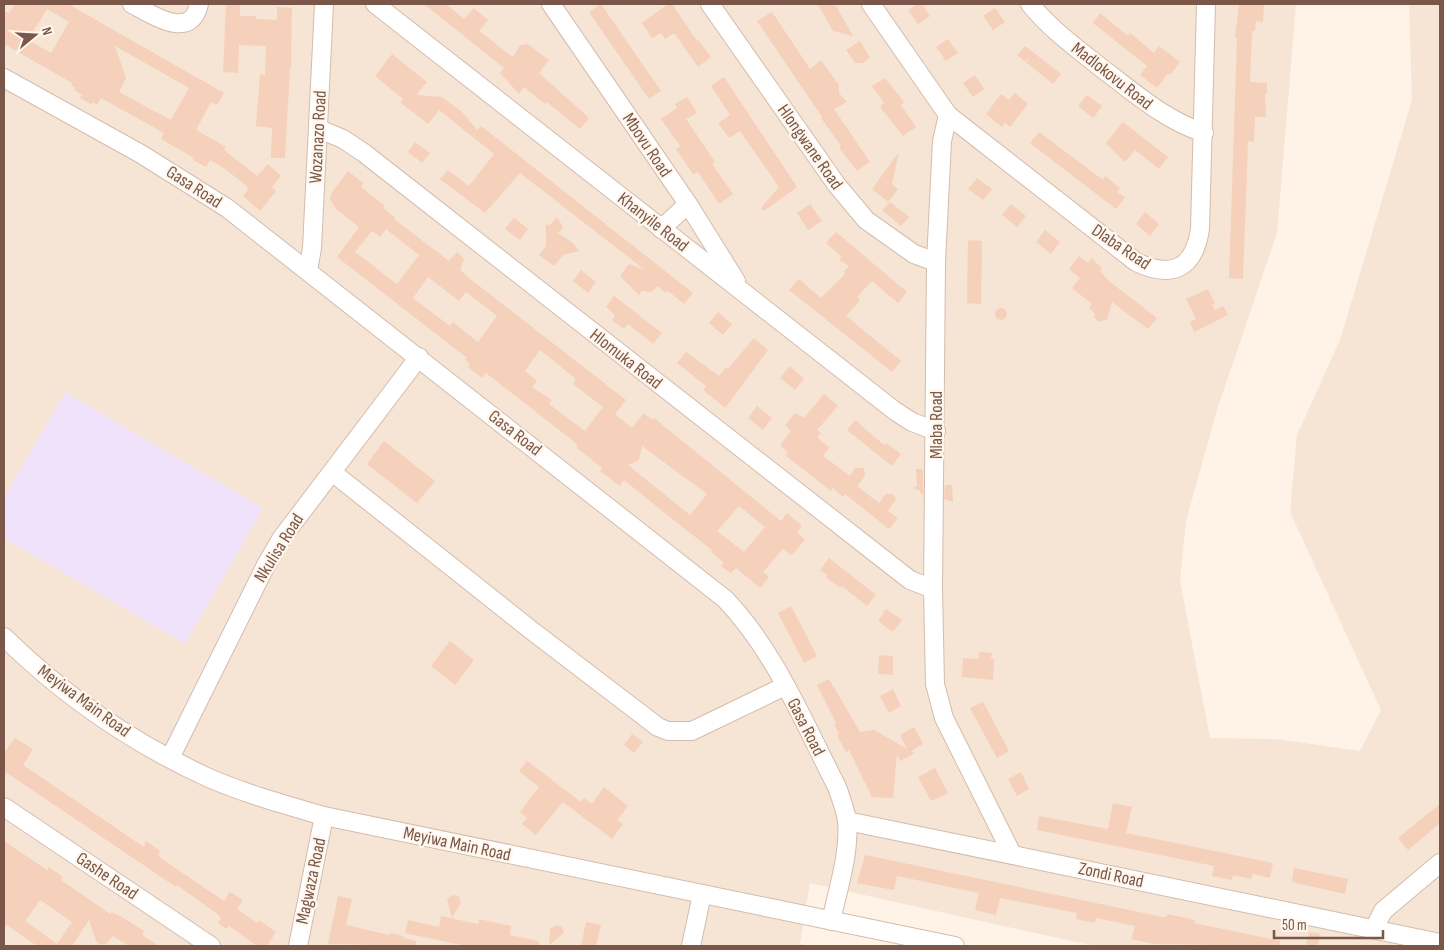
<svg xmlns="http://www.w3.org/2000/svg" width="1444" height="950" font-family="'Sofia Sans Condensed',sans-serif">
	<style>
		.residential { fill: #f6e5d4 }
		.education { fill: #f0e2fa }
		.building { fill: #f5d0bb; fill-rule: evenodd }
		.lines { fill: none; stroke-linecap: round; stroke-linejoin: round }
		.minor-casing { stroke: #d4bcad; stroke-width: 20 }
		.minor { stroke: #fff; stroke-width: 18 }
		.labels { text-anchor: middle; dominant-baseline: central; stroke-width: 4.5; stroke-linejoin: round; paint-order: stroke }
		.street-label { font-size: 18px; fill: #7a5748; stroke: #fff7ee }
	</style>
	<rect width="100%" height="100%" fill="#fef3e6"/>
	<polygon class="residential" points="4,4 1296,4 1277,233 1217,410 1186,521 1180,581 1210,738 1276,739 1360,751 1381,710 1290,512 1297,435 1340,340 1412,100 1409,4 1440,4 1440,946 1094,946 810,883 800,944 813,946 4,946"/>
	<polygon class="education" points="65,392 263,508 185,644 4,538 4,498"/>
	<g class="building">
		<path d="M15 4H68L224 93 217 105 211 102 196 130 226 147 224 150 257 176 268 164 281 176 272 187 276 191 260 211 243 196 248 190 247 186 225 169 210 160 206 167 193 160 194 158 161 139 164 133 101 98 97 105 92 102 91 104 80 98 82 95 74 90 76 88 71 85 72 83 4 44V11L9 13ZM47 9 69 22 51 53 28 40ZM115 46 189 88 171 120 119 92 126 78Z"/>
		<polygon points="226,4 240,4 240,16 255,16 257,19 277,20 277,7 292,8 291,67 290,67 285,158 271,158 272,128 256,126 260,74 265,75 266,46 239,45 238,73 223,72"/>
		<polygon points="424,4 446,4 464,19 474,8 488,20 479,31 513,57 520,45 528,44 549,60 539,73 589,118 580,129 547,102 545,104 524,87 519,94 500,73 504,68"/>
		<polygon points="601,4 661,91 649,99 589,12"/>
		<polygon points="668,4 672,4 697,41 698,40 711,57 698,67 674,33 665,39 661,33 652,38 642,23"/>
		<polygon points="818,4 835,4 853,36 833,31"/>
		<polygon points="918,4 922,4 930,16 918,24 908,10"/>
		<polygon points="1239,4 1264,4 1263,22 1256,21 1255,31 1252,31 1250,82 1267,83 1267,94 1265,94 1266,117 1255,117 1254,142 1248,141 1243,279 1229,278 1237,38 1235,38"/>
		<polygon points="995,8 1005,22 993,30 983,16"/>
		<polygon points="772,12 810,69 821,60 839,85 839,93 847,102 834,109 870,162 857,171 839,148 841,146 821,118 822,117 757,21"/>
		<polygon points="1100,13 1128,36 1130,33 1154,53 1159,46 1180,62 1170,75 1168,73 1157,88 1140,75 1147,66 1093,23"/>
		<polygon points="948,39 958,53 946,61 936,47"/>
		<polygon points="860,41 870,58 863,63 855,63 846,50"/>
		<polygon points="1025,46 1061,74 1053,84 1026,62 1031,57 1025,61 1017,55"/>
		<polygon points="392,54 427,82 416,95 442,97 462,112 477,130 481,126 693,293 684,304 668,291 666,293 658,286 651,292 642,291 639,295 620,276 629,264 645,270 520,173 485,213 440,179 448,170 469,186 494,154 439,110 428,124 401,103 403,99 375,76"/>
		<polygon points="975,75 984,89 973,97 963,83"/>
		<polygon points="724,77 797,187 764,211 761,208 779,187 740,131 729,138 718,123 730,115 711,86"/>
		<polygon points="885,78 904,102 901,105 916,127 903,136 880,107 884,103 872,86"/>
		<polygon points="1015,93 1028,104 1010,127 1005,123 1002,127 986,114 1001,94 1009,100"/>
		<polygon points="1087,95 1102,106 1093,118 1078,106"/>
		<polygon points="687,97 697,113 686,119 715,162 712,164 733,194 719,204 698,172 693,174 676,149 680,146 661,119 677,108 675,104"/>
		<polygon points="1123,122 1168,157 1159,169 1135,150 1125,162 1106,143"/>
		<polygon points="1039,132 1103,180 1105,176 1120,188 1117,192 1125,197 1116,209 1030,143"/>
		<polygon points="415,142 430,153 422,163 408,152"/>
		<polygon points="899,152 892,184 898,189 888,202 872,189"/>
		<path d="M348 171 363 183 361 187 385 206 383 208 395 218 394 219 449 261 457 252 464 259 460 270 469 278 626 400 615 414 632 428 644 413 652 420 654 418 781 521 787 513 802 526 797 533 805 539 796 551 791 555 783 549 763 572 769 577 760 588 736 568 731 573 721 566 724 563 711 552 712 550 676 522 624 480 620 486 600 471 602 468 577 448 578 446 572 440 486 373 482 378 468 367 470 364 465 360 467 358 337 257 359 227 336 209 330 199 332 192ZM386 229 419 255 397 284 355 252 372 231 380 237ZM428 277 459 301 466 292 497 316 478 342 453 322 450 326 413 298ZM540 350 576 379 573 384 603 407 585 431 549 404 552 400 532 387 537 381 525 371ZM642 446 707 494 690 515 628 465 639 460ZM739 506 765 527 744 552 717 531Z"/>
		<polygon points="977,178 992,189 983,200 968,189"/>
		<polygon points="890,202 909,217 901,226 882,210"/>
		<polygon points="810,204 822,221 808,230 797,213"/>
		<polygon points="1011,204 1026,216 1017,227 1002,215"/>
		<polygon points="1145,212 1159,224 1150,236 1136,224"/>
		<polygon points="557,217 563,227 558,233 573,243 579,251 563,255 554,266 539,255 546,246 546,223 549,226"/>
		<polygon points="514,218 528,229 520,240 505,229"/>
		<polygon points="1045,230 1060,242 1051,254 1036,242"/>
		<polygon points="836,232 907,292 898,303 872,281 857,297 860,300 846,316 901,361 892,372 789,290 799,279 821,298 845,274 844,272 849,266 839,260 842,257 826,243"/>
		<polygon points="968,240 982,241 981,304 967,303"/>
		<polygon points="1079,256 1088,263 1091,258 1102,268 1100,271 1110,282 1157,318 1148,329 1112,302 1107,320 1099,322 1094,317 1095,314 1089,307 1092,304 1072,288 1080,278 1069,269"/>
		<polygon points="581,270 596,282 588,293 573,281"/>
		<polygon points="1208,289 1215,304 1212,305 1215,310 1223,306 1228,315 1194,332 1190,322 1196,319 1186,299"/>
		<polygon points="614,296 662,333 653,344 628,324 624,329 612,320 615,315 606,307"/>
		<circle cx="1001" cy="314" r="6"/>
		<polygon points="718,312 732,324 723,335 709,323"/>
		<polygon points="754,338 768,350 725,408 703,390 706,386 677,363 686,352 719,376 726,367 728,369"/>
		<polygon points="790,366 804,379 795,390 780,378"/>
		<polygon points="824,394 838,406 817,430 821,433 817,437 829,448 823,456 850,476 855,468 864,468 865,476 857,486 879,503 886,494 893,494 896,499 888,511 898,518 889,529 845,494 843,497 833,488 831,491 785,455 788,452 780,445 791,431 785,425 795,413 804,418"/>
		<polygon points="757,406 772,418 763,430 748,418"/>
		<polygon points="855,420 884,445 886,443 901,454 892,466 847,430"/>
		<polygon points="384,441 435,481 417,503 367,464"/>
		<polygon points="916,469 923,469 923,496 919,490 912,488 917,486"/>
		<polygon points="945,485 952,485 953,502 944,499"/>
		<polygon points="829,558 876,595 867,606 842,586 840,588 826,577 828,576 820,570"/>
		<polygon points="791,606 817,656 804,663 778,613"/>
		<polygon points="886,609 902,620 893,632 878,621"/>
		<polygon points="450,641 474,660 455,685 431,666"/>
		<polygon points="979,652 992,653 991,659 994,659 993,680 962,677 963,658 979,659"/>
		<polygon points="879,655 893,656 893,675 878,674"/>
		<polygon points="829,679 860,732 874,730 907,749 900,735 914,727 923,744 911,751 915,753 900,761 897,754 893,798 872,797 849,750 846,752 837,735 839,734 834,724 836,723 817,685"/>
		<polygon points="893,689 901,706 889,713 880,696"/>
		<polygon points="983,702 1009,751 997,758 970,708"/>
		<polygon points="632,734 643,742 634,753 624,745"/>
		<polygon points="15,738 33,749 23,765 141,845 144,847 146,841 160,851 158,855 162,859 224,901 230,892 243,900 237,909 257,923 259,920 276,932 267,946 257,946 229,926 226,929 218,923 221,918 216,913 177,885 176,887 4,771 4,753"/>
		<polygon points="527,761 581,802 584,798 592,804 604,787 628,806 617,820 623,824 612,839 563,802 536,835 522,824 527,818 520,812 539,787 519,771"/>
		<polygon points="935,768 948,793 931,801 918,777"/>
		<polygon points="1021,772 1029,789 1017,796 1008,779"/>
		<polygon points="1113,803 1132,807 1126,833 1273,863 1270,878 1253,874 1251,879 1233,875 1232,880 1212,876 1214,866 1037,830 1039,816 1108,829"/>
		<polygon points="1440,804 1440,823 1408,850 1398,838"/>
		<path d="M4 841 47 870 49 867 63 877 61 880 110 914 111 912 122 917 144 931 142 935 159 946H129L113 936 107 943 101 945 96 941 89 920 72 946H37L4 923ZM40 900 72 922 57 944 25 921Z"/>
		<polygon points="865,855 1163,917 1167,917 1167,914 1195,920 1194,923 1280,941 1279,946 1154,944 1131,939 1135,926 1096,918 1095,923 1076,919 1077,913 1000,898 996,915 975,910 979,893 897,876 894,890 857,883"/>
		<polygon points="1294,868 1348,879 1345,894 1292,882"/>
		<polygon points="452,895 458,896 461,902 452,918 447,900"/>
		<polygon points="338,896 352,899 346,925 389,935 390,933 403,936 403,938 416,941 416,946 328,944"/>
		<polygon points="441,916 478,924 479,919 511,926 510,935 539,941 539,946 465,946 405,933 408,920 439,927"/>
		<polygon points="586,922 601,925 596,946 581,946"/>
		<polygon points="557,925 562,927 564,933 549,945 550,929"/>
		<polygon points="1309,932 1320,934 1318,946 1306,946"/>
	</g>
	<g class="lines">
		<defs>
			<g id="minor">
				<path d="M132 4C151 14 191 42 199 4"/>
				<polyline points="375,4 895,411 912,422 936,431"/>
				<polyline points="551,4 688,204 736,281"/>
				<polyline points="710,4 836,184 866,220 914,254 936,262"/>
				<polyline points="871,4 948,115 942,141 936,262 933,589 935,684 944,718 1012,854"/>
				<path d="M1030 4C1051 30 1078 49 1104 70 1136 94 1165 120 1204 133"/>
				<path d="M4 78 141 154 227 208 725 599C775 651 804 723 837 787 841 798 845 809 847 820 850 853 838 889 831 921"/>
				<path d="M948 115 1136 262C1172 279 1194 269 1200 229L1206 4"/>
				<polyline points="319,129 343,139 364,153 910,580 933,589"/>
				<polyline points="661,229 688,204"/>
				<polyline points="308,271 312,248 324,4"/>
				<polyline points="332,472 531,630 658,727 668,731 692,731 785,686"/>
				<path d="M4 637C64 696 132 743 209 778 246 794 286 805 324 816L955 946"/>
				<polyline points="170,758 266,565 281,539 419,357"/>
				<polyline points="4,807 211,946"/>
				<polyline points="847,821 1440,943"/>
				<polyline points="1374,929 1383,911 1440,863"/>
				<polyline points="298,946 324,816"/>
				<polyline points="691,946 702,894"/>
			</g>
		</defs>
		<use href="#minor" class="minor-casing"/>
		<use href="#minor" class="minor"/>
	</g>
	<g class="labels">
		<g class="street-label">
			<text transform="translate(1112 76) rotate(38)">Madlokovu Road</text>
			<text transform="translate(318 137) rotate(-87)">Wozanazo Road</text>
			<text transform="translate(647 145) rotate(56)">Mbovu Road</text>
			<text transform="translate(810 147) rotate(55)">Hlongwane Road</text>
			<text transform="translate(194 187) rotate(33)">Gasa Road</text>
			<text transform="translate(653 222) rotate(38)">Khanyile Road</text>
			<text transform="translate(1121 247) rotate(34)">Dlaba Road</text>
			<text transform="translate(626 359) rotate(38)">Hlomuka Road</text>
			<text transform="translate(936 425) rotate(-90)">Mlaba Road</text>
			<text transform="translate(515 433) rotate(38)">Gasa Road</text>
			<text transform="translate(279 548) rotate(-58)">Nkulisa Road</text>
			<text transform="translate(84 701) rotate(36)">Meyiwa Main Road</text>
			<text transform="translate(806 727) rotate(63)">Gasa Road</text>
			<text transform="translate(457 844) rotate(12)">Meyiwa Main Road</text>
			<text transform="translate(1111 875) rotate(12)">Zondi Road</text>
			<text transform="translate(107 876) rotate(34)">Gashe Road</text>
			<text transform="translate(311 881) rotate(-78)">Magwaza Road</text>
		</g>
	</g>
	<rect width="1444" height="950" fill="none" stroke="#7a5748" stroke-width="10"/>
	<g transform="translate(35 35) rotate(72)" stroke="#fff7ee" stroke-width="4" paint-order="stroke">
	<path d="M0-4L9 19L0 12L-9 19Z" fill="#7a5748"/>
	<text y="-8" font-size="14" font-weight="bold" text-anchor="middle" fill="#7a5748">N</text>
	</g>
	<path d="M1274 930v8h109v-8" fill="none" stroke="#7a5748" stroke-width="2.5"/>
	<text x="1282" y="930" font-size="15" fill="#7a5748" stroke="#fff7ee" stroke-width="4" paint-order="stroke">50 m</text>
</svg>
